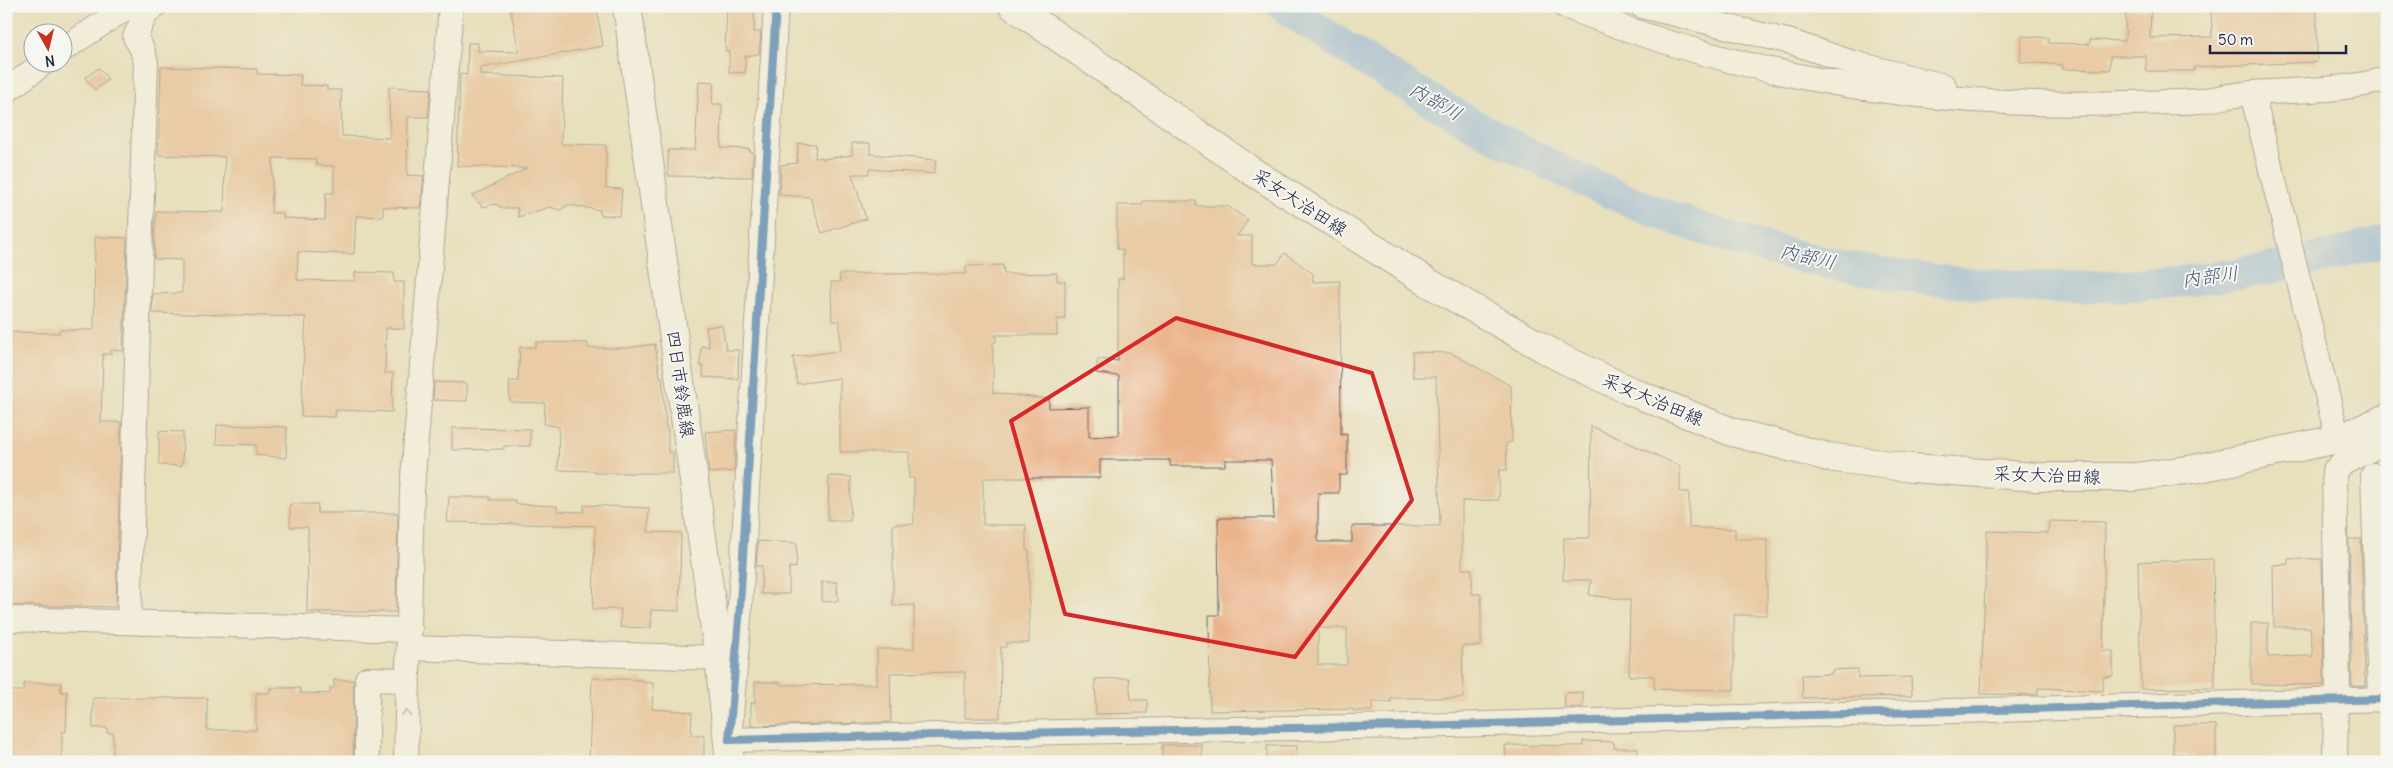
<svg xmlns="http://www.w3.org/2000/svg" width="2393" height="768" font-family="Delius,'Klee One',sans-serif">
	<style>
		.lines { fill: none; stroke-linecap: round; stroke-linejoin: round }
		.river { stroke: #7fb1eb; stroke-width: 32 }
		.building { fill: #ebb389; fill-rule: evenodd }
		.minor-casing { stroke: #676468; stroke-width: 26 }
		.major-casing { stroke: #676468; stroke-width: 30 }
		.minor { stroke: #fff; stroke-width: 24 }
		.major { stroke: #fff; stroke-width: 28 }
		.cycleway-casing { stroke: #f6f6f2; stroke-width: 11 }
		.cycleway { stroke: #0057b8; stroke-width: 8 }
		.oneway { stroke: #9c9ca7 }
		.marked { fill: none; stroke: #d62828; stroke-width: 4; stroke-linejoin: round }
		.labels { text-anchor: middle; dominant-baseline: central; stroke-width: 4; stroke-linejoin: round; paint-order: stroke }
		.street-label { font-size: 18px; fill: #22223b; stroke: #f6f6f2 }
		.water-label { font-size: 19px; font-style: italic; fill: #435479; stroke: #f6f6f2 }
	</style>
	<rect width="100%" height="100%" fill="#f6f6f2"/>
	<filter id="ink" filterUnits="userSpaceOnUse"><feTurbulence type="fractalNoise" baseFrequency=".02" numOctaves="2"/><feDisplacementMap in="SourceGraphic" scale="10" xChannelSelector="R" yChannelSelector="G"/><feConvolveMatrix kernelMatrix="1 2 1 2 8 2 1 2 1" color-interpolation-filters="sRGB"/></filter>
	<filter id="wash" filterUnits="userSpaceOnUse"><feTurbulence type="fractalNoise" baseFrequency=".0096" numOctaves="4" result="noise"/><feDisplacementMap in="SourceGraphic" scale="20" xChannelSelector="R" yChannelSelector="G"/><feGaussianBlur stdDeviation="1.12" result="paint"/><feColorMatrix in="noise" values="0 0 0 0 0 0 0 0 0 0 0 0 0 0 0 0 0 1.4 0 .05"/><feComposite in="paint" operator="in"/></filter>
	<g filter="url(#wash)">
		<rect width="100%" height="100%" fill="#e8dfbb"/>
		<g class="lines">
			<path class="river" d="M1283 6C1404 89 1533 165 1670 217 1896 302 2155 310 2387 240"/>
		</g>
		<g id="blocks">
			<g class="building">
				<polygon points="510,6 596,6 603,46 480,68 480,75 563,78 561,144 606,145 606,188 622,189 620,216 600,215 600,210 568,205 560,210 550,207 518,217 518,208 502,208 495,204 483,207 472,196 527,168 457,166 460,74 467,75 468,43 478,43 478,51 519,52"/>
				<polygon points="727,6 754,6 754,32 761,32 759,54 745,56 745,73 729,72 729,51 725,51"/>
				<polygon points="2211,6 2317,6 2317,62 2194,67 2194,71 2146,71 2146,56 2110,56 2110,70 2062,69 2063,65 2020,62 2022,36 2049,38 2048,43 2090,44 2090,40 2125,41 2126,9 2151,10 2150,38 2212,37"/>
				<path d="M161 67 257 69V74L301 75 300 85 327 86V90H341L342 136 390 138 389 87 431 89 428 117H408L407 175 424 176 420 208 383 207V217L356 216 354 254 298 252 297 280 355 281V272L394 273V282H404V329L386 328 385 373H393L392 412 336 410 335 417 301 416 306 317 152 313 153 294 182 293V260L154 259 156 211 224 212 225 157 158 155ZM273 158 316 159V165L334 166V193H326L325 220 283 218V213H271Z"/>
				<polygon points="99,68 108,79 95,90 85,78"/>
				<polygon points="699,81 714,82 712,104 722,104 721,148 750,149 750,152 753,152 752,177 668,176 668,150 695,150"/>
				<polygon points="798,143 816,144 815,158 822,157 822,159 852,155 852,143 870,143 870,154 936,160 934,174 869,169 869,174 852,174 866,219 822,233 810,197 779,195 781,165 797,163"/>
				<path d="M1143 201H1196V206H1227L1248 220 1237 236H1252V264H1277L1285 253 1313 274V282L1340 281 1341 435 1347 434V475H1339V493H1318V542H1352V526H1440L1436 377H1413L1412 352 1451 353 1511 386 1512 442 1506 443 1507 470H1499V500L1462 501V569H1472V594H1481V646H1462L1463 698H1391V702H1372V711H1353V709L1210 711 1209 615H1219L1218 518H1274L1271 460H1225V466H1170V460H1100V478H983V525H1026V550H1029V643H1006V647H1001L1000 718H965V672L890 673 891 722 751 726V703H755V682H780V685L877 684V649H914V605L893 606V524H914V478H909V452H840V378L797 384 793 357 840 351V321H832L831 282H840V274H966V266L1003 265 1004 274 1057 273V281H1065V319H1057V335H996V342H993V393L1049 399V408L1089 407V437L1119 435V376L1096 373 1098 359 1118 361V279H1123V250L1117 249V205H1143ZM1318 628H1347V665H1318Z"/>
				<polygon points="95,237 127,238 123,351 111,350 111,354 103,354 101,422 121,422 116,607 6,605 6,332 59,333 59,330 94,330"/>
				<polygon points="722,325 726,350 739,350 738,379 703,377 703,366 700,366 701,346 709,347 706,327"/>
				<polygon points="536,342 588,343 588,348 627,348 655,344 660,377 662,377 666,428 668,428 668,452 673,452 673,473 595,473 595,471 558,470 559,427 544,424 545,403 510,402 509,381 518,381 520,347 536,347"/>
				<polygon points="434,382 467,383 467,401 433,400"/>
				<polygon points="217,425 287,427 286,458 256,455 256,445 216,444"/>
				<polygon points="1591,426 1680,466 1680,492 1689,492 1689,528 1735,529 1735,539 1767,539 1767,615 1734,615 1734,690 1654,689 1654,676 1629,676 1630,600 1589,595 1591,580 1563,580 1564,538 1590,538"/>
				<polygon points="452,428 530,429 530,446 504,446 504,449 452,450"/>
				<polygon points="736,430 734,471 709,473 705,432"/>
				<polygon points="159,431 183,432 182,466 159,465"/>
				<polygon points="829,476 851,477 850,521 828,521"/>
				<polygon points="449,497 490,497 490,500 515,500 515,504 557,506 557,511 584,512 584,505 649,508 648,532 681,533 679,611 651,610 651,628 620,627 621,609 593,609 595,526 447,522"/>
				<polygon points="290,504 318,504 317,513 398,513 396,612 307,612 308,527 290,527"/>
				<polygon points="2049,521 2105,522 2103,651 2113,651 2113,676 2103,677 2103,691 2038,688 2038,695 1981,694 1987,531 2048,533"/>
				<polygon points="2349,539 2361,539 2365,686 2352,686"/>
				<polygon points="758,541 797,543 796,568 789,567 789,594 761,594 762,566 756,566"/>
				<polygon points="2213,559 2215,688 2141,689 2138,562"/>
				<polygon points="2288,559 2322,559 2324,685 2251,684 2251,623 2268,623 2268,657 2313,656 2310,627 2274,627 2273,565 2288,564"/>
				<polygon points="822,582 837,582 838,601 822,602"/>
				<polygon points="1858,669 1858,678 1911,677 1912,696 1803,698 1802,675 1832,674 1832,670"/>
				<polygon points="592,678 643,680 642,682 653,683 652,709 692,712 691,735 704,736 704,756 701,756 701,762 589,762"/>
				<polygon points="1129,678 1131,700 1147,700 1147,713 1096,714 1095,679"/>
				<polygon points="334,680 353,680 353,762 113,762 113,733 107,733 107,728 93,728 93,698 207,698 207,730 256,730 256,693 270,693 270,688 300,688 300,693 330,694 330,688 334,688"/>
				<polygon points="24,683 61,683 61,692 67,692 66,732 62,732 62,762 6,762 6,691 24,691"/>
				<polygon points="1583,692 1583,707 1565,708 1564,693"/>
				<polygon points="2173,725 2216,725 2216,762 2196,762 2196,755 2173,754"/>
				<polygon points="1583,741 1614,742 1614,748 1638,748 1638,762 1506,762 1505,745 1583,746"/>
				<rect x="1162" y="745" width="40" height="17"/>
				<rect x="1267" y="746" width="30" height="16"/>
			</g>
		</g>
	</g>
	<g filter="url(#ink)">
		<use href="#blocks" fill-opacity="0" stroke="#676468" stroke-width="1"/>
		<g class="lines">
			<defs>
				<g id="minor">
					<polyline points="776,6 740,606 729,740 1063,732 1414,726 2387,699"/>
					<path d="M1565 6C1748 79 1931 109 2128 103 2152 102 2176 103 2199 101 2217 99 2235 94 2253 93 2298 90 2343 91 2387 79"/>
					<polyline points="1642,6 1791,42 1853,63 1944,86"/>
					<polyline points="62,50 129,6"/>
					<polyline points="6,91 45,62"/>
					<polyline points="2252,93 2338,439"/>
					<polyline points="2373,475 2380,700"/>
					<polyline points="6,619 410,630"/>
					<polyline points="129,622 146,63 142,49 135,37 145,15 154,6"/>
					<polyline points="410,648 719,658"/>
					<polyline points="367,762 367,679 407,680"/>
					<polyline points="406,762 412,490 451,6"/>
					<polyline points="2335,762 2336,701 2338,688 2334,471 2341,464 2387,441"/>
				</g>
				<g id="major">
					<polyline points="627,6 719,658 730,762"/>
					<polyline points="1013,6 1253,172 1429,283 1559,357 1630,391 1732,432 1828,457 1912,468 2037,477 2135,477 2194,469 2338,439 2387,418"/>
				</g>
			</defs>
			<use href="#minor" class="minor-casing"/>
			<use href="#major" class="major-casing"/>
			<use href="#minor" class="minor"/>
			<use href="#major" class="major"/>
			<defs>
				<polyline id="cycleway" points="776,6 740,606 729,740 1063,732 1414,726 2387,699"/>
			</defs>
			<use href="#cycleway" class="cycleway-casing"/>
			<use href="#cycleway" class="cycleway"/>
		</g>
		<defs><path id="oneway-chevron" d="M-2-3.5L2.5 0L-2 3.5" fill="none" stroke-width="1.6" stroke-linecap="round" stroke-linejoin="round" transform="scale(1.25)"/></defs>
		<use class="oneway" href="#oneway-chevron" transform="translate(406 713) rotate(-90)"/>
	</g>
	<path d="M0 0H2393V768H0ZM1176 318 1372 373 1412 500 1295 657 1065 614 1011 421Z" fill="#e8dfbb" fill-opacity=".55" fill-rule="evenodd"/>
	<path class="marked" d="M1176 318 1372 373 1412 500 1295 657 1065 614 1011 421Z"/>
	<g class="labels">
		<g class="street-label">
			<text transform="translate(1300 202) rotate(33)">采女大治田線</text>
			<text transform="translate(681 384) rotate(82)">四日市鈴鹿線</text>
			<text transform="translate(1653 399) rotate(23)">采女大治田線</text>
			<text transform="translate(2047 475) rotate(2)">采女大治田線</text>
		</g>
		<g class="water-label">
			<text transform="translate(1436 101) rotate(30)">内部川</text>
			<text transform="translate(1808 256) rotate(13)">内部川</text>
			<text transform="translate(2210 276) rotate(-7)">内部川</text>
		</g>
	</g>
	<rect width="2393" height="768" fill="none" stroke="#f6f6f2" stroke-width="25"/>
	<g transform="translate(48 48) rotate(172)"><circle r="24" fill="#f6f6f2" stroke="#a1a1a9"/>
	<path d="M0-4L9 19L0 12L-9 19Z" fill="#c8321e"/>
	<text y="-8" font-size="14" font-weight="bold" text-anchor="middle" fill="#22223b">N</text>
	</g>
	<path d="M2210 45v8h136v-8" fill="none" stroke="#22223b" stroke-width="2.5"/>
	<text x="2218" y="45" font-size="15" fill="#22223b" stroke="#f6f6f2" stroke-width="4" paint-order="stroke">50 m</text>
</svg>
